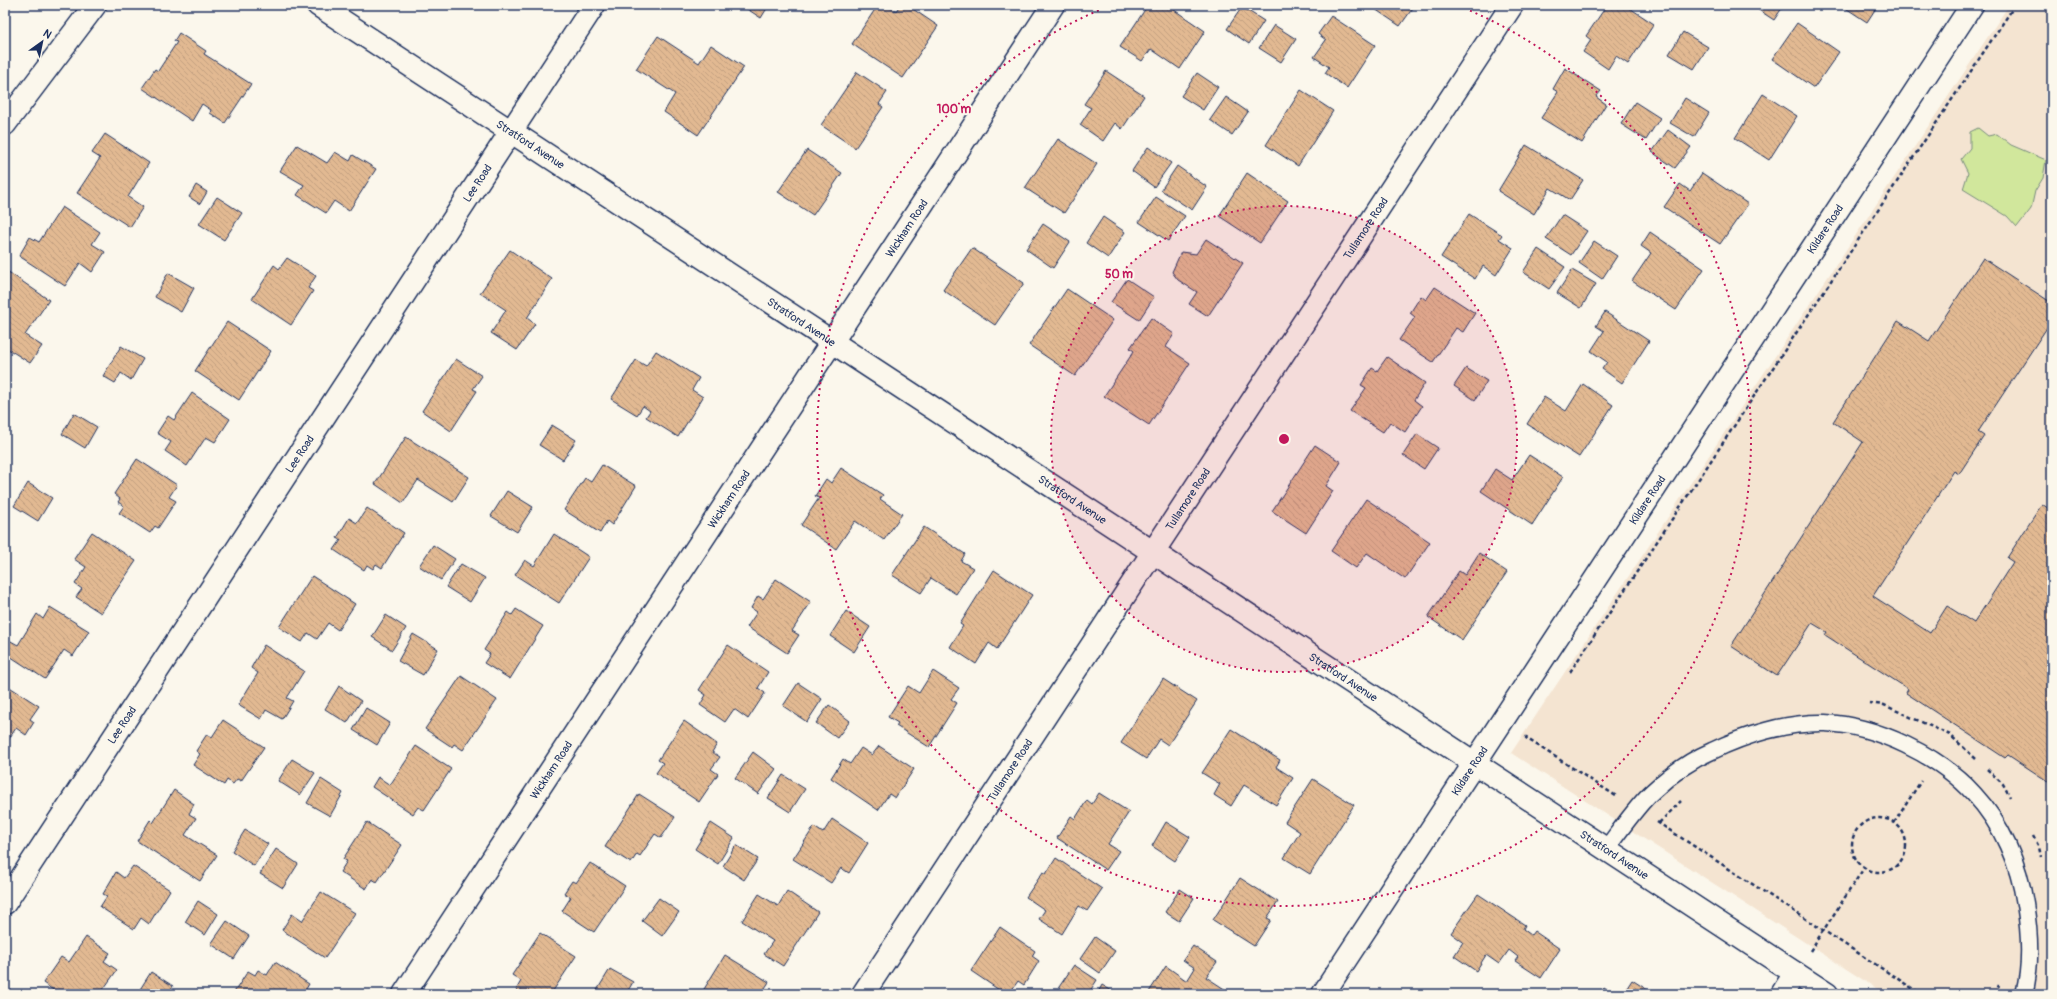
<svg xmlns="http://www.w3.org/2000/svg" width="2057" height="999" font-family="Pangolin,sans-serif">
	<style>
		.built { fill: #f4e4d1 }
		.green { fill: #d1e79c; stroke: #768b7d }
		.building { fill: url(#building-back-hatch); stroke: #1b2f5e }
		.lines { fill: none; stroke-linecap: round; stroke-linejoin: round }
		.lane-casing { stroke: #1b2f5e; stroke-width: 19 }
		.street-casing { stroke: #1b2f5e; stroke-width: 25 }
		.secondary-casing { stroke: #1b2f5e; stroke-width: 25 }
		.path { stroke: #1b2f5e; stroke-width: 2.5; stroke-dasharray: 4 3; stroke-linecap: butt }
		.lane { stroke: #fbf7ec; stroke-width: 16 }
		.street { stroke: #fbf7ec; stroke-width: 22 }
		.secondary { stroke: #fbf7ec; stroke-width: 22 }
		.ring { fill: none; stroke: #c2185b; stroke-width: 2; stroke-dasharray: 2 4 }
		.labels { text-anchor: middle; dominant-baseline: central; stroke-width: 4; stroke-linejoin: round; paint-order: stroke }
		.street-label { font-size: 11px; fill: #1b2f5e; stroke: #fbf7ec }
		.centre { fill: #c2185b; stroke: #fbf7ec; stroke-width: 2 }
		.ring-label { font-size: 12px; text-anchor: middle; font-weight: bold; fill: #c2185b; stroke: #fbf7ec; stroke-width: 4; stroke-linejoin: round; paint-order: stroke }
	</style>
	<defs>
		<pattern id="building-back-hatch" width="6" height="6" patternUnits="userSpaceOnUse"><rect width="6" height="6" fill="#e2b992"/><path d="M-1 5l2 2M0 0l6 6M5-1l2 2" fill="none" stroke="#c19f80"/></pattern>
	</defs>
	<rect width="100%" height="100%" fill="#fbf7ec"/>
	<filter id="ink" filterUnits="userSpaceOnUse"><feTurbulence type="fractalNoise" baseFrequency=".025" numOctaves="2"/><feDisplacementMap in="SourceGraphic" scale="8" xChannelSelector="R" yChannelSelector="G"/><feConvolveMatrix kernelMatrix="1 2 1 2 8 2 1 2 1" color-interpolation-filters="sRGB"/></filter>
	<g filter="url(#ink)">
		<polygon class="built" points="2009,5 2052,5 2052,994 1885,994 1511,753"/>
		<polygon class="green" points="1978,128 1988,136 1997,134 2011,145 2046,160 2043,178 2035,191 2031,209 2017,227 2007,216 1963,189 1968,173 1961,159 1970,148 1970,132"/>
		<g class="building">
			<polygon points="741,5 769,5 761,18"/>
			<polygon points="878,5 886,5 896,11 900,5 907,5 938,26 903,78 852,44"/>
			<polygon points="1148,5 1167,5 1205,31 1180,69 1151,49 1142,61 1120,47"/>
			<polygon points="1369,5 1415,5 1400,26"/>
			<polygon points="1607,5 1625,5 1654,24 1628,64 1616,56 1608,69 1583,52 1591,40 1586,36"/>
			<polygon points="1751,5 1784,5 1774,20"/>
			<polygon points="1841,5 1878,5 1867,22"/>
			<polygon points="1242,7 1264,21 1249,44 1227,29"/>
			<polygon points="1331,16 1375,45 1347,88 1325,73 1329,67 1314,57 1326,40 1318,34"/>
			<polygon points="1797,23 1839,52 1814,88 1772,59"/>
			<polygon points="1274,25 1296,39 1281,62 1259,48"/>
			<polygon points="1683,32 1708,47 1694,69 1669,54"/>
			<polygon points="179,33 206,51 204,54 251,84 225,123 210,113 211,110 202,104 192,121 142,88 155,69 158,71 177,42 174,41"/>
			<polygon points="658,36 699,63 711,45 744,67 698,135 664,112 675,94 636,69"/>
			<polygon points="1565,68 1601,91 1596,97 1606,104 1582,143 1541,118 1558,92 1553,89"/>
			<polygon points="1106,71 1144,96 1122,129 1115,123 1103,141 1080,125 1091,108 1084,104"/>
			<polygon points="857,72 887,92 879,104 883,107 855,148 821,125"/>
			<polygon points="1197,73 1218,87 1203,110 1181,96"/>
			<polygon points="1301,90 1333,111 1298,166 1266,145"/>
			<polygon points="1763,94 1797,116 1769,160 1735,138"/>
			<polygon points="1226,97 1248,112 1232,135 1210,120"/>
			<polygon points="1685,98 1709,113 1694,137 1670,123"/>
			<polygon points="1635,102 1660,118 1646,140 1621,124"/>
			<polygon points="1668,130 1691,147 1675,168 1652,152"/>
			<polygon points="105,134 149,163 128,197 143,207 130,227 77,193 100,158 92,153"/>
			<polygon points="1058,139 1097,164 1064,213 1025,188"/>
			<polygon points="297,145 327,163 335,152 350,161 353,155 376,169 349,211 334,201 326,213 297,195 304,185 280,171"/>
			<polygon points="1526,145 1583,180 1570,200 1550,188 1534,214 1498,191"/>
			<polygon points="1148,147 1171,163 1154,187 1132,171"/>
			<polygon points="807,150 842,173 813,215 778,192"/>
			<polygon points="1177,166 1207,187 1192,210 1161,190"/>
			<polygon points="1247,173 1288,201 1260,243 1219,216"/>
			<polygon points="1702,173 1748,204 1720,244 1664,207 1680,184 1690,191"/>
			<polygon points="196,185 207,192 200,204 189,197"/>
			<polygon points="217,197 242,213 224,240 199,224"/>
			<polygon points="1156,197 1185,216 1168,241 1139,222"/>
			<polygon points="62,207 100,232 92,244 105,252 92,272 80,263 65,286 19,256 30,237 39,242"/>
			<polygon points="1469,214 1502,235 1499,239 1513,248 1496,275 1483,266 1475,279 1441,257"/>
			<polygon points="1562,215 1587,231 1571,255 1546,239"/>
			<polygon points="1103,217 1125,232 1108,258 1086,243"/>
			<polygon points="1043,224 1070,242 1053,268 1026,249"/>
			<polygon points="1650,232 1704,269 1676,310 1632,281 1651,253 1641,246"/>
			<polygon points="1206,239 1243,263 1208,316 1189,304 1197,292 1178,280 1172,272 1181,252 1196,254"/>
			<polygon points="1594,241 1617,256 1602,279 1579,263"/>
			<polygon points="972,248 1024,283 995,325 943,290"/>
			<polygon points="1538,249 1565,267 1549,289 1523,272"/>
			<polygon points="510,250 552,279 527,318 535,324 517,350 491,333 506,310 480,293"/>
			<polygon points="287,258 316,276 308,288 313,291 291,325 252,299 274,265 279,269"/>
			<polygon points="1983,258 2052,303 2052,320 1978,432 1984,436 1959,474 1954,471 1873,596 1930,633 1947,606 1974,623 2013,562 2007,558 2042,504 2052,511 2052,784 2008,755 2005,758 1906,693 1908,689 1825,635 1827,632 1812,623 1777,676 1731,646 1863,442 1833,422 1898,321 1929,341"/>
			<polygon points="1572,270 1596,284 1581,308 1557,293"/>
			<polygon points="7,271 49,300 25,335 42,346 30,363 5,347 5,274"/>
			<polygon points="168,273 194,288 181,312 155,297"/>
			<polygon points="1127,279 1154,297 1139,320 1111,302"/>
			<polygon points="1435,287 1475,313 1463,332 1456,328 1433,362 1399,340 1415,317 1410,313 1421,296 1426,300"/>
			<polygon points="1067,289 1113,320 1075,376 1029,345"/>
			<polygon points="1605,312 1649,341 1622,383 1602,369 1607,362 1591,351 1604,331 1596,326"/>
			<polygon points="1151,318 1174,334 1166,347 1190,363 1149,425 1104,396 1134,351 1130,348"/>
			<polygon points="227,322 271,351 239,400 195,371"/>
			<polygon points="121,346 143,359 131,380 121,373 115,383 103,376"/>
			<polygon points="656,351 699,378 692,390 703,397 678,437 646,417 650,411 643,406 637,415 611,399 636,360 646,366"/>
			<polygon points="1387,357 1425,383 1414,400 1422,406 1405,432 1390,422 1383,432 1350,411 1366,388 1361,385 1372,368 1377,371"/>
			<polygon points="456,359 482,376 473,389 477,391 451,431 422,411"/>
			<polygon points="1466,368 1487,381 1475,400 1454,386"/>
			<polygon points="1583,384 1613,405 1579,457 1527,424 1544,397 1566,411"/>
			<polygon points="192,393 230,419 215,442 206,437 187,466 165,451 171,442 157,433 168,416 174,420"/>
			<polygon points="74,413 97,427 85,448 62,434"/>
			<polygon points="552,425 576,440 563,460 539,445"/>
			<polygon points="1417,434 1438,448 1424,469 1403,455"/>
			<polygon points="406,437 469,477 453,502 418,480 403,503 375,484"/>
			<polygon points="1315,445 1341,462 1326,486 1333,491 1306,533 1272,511"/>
			<polygon points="1529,455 1563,477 1532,525 1481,491 1495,469 1512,480"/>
			<polygon points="137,459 177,485 169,497 176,501 158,528 155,526 150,533 119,513 124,506 118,502 120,499 114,494"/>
			<polygon points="602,465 636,486 612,525 607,521 600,533 564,510 585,478 591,482"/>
			<polygon points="841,468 883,495 880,499 902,514 884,540 855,521 836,549 801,525 819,498 815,496 826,479 831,483"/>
			<polygon points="28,483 52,498 38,521 14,506"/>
			<polygon points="507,491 533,507 517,532 491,516"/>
			<polygon points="1366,499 1430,542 1405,579 1367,553 1356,568 1331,551"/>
			<polygon points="367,508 404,533 382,568 376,564 373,569 367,565 364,570 334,550 341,540 337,538 349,518 357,523"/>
			<polygon points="924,527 965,554 961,561 973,568 956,594 931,578 921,593 892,575"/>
			<polygon points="92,532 136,561 101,613 76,597 82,589 75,584 86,567 74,559"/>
			<polygon points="554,534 589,557 559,603 515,575 525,560 534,566"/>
			<polygon points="433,545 455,559 441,580 419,566"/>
			<polygon points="1479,553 1507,572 1462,640 1428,617 1459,571 1465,575"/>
			<polygon points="461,564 485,578 470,602 446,587"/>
			<polygon points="994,570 1032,595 997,649 989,643 976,664 950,647 963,626 960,624"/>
			<polygon points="312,576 355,604 338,630 328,623 317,639 308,633 302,642 279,627"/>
			<polygon points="776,579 811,602 792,631 799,635 787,653 747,627 757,612 751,608 758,596 763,599"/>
			<polygon points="50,607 89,631 73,656 64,650 45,679 5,653 5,645 9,640 18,645 37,614 43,619"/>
			<polygon points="516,609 543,626 510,679 484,663 490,654 484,650 508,612 512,615"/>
			<polygon points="846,611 870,627 854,652 830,636"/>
			<polygon points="386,615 406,628 392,650 372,637"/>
			<polygon points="413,634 438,649 423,675 398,661"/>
			<polygon points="264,645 304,671 287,698 293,701 282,719 266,710 261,719 238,705 258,673 251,668"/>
			<polygon points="728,645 768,672 758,688 765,693 748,719 734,709 725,722 700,705 706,695 699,690"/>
			<polygon points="933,671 959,688 951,699 957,703 929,747 896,726 898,723 888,717 908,686 919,693"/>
			<polygon points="461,676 497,700 463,750 454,744 452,747 425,729"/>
			<polygon points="1163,679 1197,701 1168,745 1159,739 1146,759 1121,743"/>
			<polygon points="798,683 822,699 807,722 783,706"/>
			<polygon points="8,686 39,706 30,719 34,722 26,735 16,728 5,745 5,687"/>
			<polygon points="339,686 361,701 347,723 325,709"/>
			<polygon points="829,705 850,721 837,738 816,723"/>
			<polygon points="366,708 390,723 377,745 353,730"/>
			<polygon points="223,720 264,747 241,781 237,779 233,784 227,780 224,785 193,765 200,754 196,751 207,734 212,737"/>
			<polygon points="684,721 717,744 712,752 720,757 711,769 718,774 699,802 656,773 663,763 658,760"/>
			<polygon points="1231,729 1280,760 1276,767 1293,778 1276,805 1244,785 1231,806 1214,795 1220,784 1202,773"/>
			<polygon points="416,746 451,769 424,810 418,807 413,814 372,787 378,777 390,785"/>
			<polygon points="879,746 914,769 895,798 889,794 878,810 831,778 843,759 850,764 861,748 872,755"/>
			<polygon points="753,752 776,769 758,794 735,778"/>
			<polygon points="292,759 315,773 300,795 278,781"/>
			<polygon points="783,775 805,789 790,812 768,798"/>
			<polygon points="321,779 343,793 330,816 307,803"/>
			<polygon points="1313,779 1354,805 1310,874 1284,858 1300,832 1285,822"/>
			<polygon points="174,790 194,804 189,814 196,818 185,835 217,855 200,881 137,841 150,820 153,823"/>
			<polygon points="1099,793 1129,812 1108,844 1119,851 1106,870 1057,838 1071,816 1075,819 1087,800 1092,804"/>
			<polygon points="639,794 675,817 661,838 655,834 640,856 637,854 631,863 605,847"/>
			<polygon points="832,819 868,843 849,873 841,868 831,883 793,859 814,827 823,833"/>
			<polygon points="367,822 402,845 377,882 372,879 366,889 340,872 347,861 343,859"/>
			<polygon points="1166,822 1190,837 1175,861 1152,846"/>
			<polygon points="711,823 734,838 718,864 695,849"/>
			<polygon points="245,830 268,844 254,866 232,851"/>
			<polygon points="736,845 758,859 744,880 723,866"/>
			<polygon points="276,849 298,864 283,888 260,874"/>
			<polygon points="1056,858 1102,889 1087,911 1079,906 1062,934 1039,919 1045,910 1026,897 1043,872 1046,874"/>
			<polygon points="590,863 625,886 594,932 562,911 571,897 564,893 572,881 576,883"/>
			<polygon points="133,866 170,890 149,924 141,918 134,929 100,907 107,896 103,894 116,872 124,878"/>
			<polygon points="1240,878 1278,902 1267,918 1271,920 1254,946 1213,920"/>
			<polygon points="1180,889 1194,898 1179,921 1165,912"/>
			<polygon points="787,891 818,912 783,966 764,954 773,941 742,921 759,894 778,906"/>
			<polygon points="321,892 355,913 325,958 282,930 292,914 302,921"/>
			<polygon points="1478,894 1525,925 1523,929 1531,935 1534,931 1560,949 1541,978 1515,961 1518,957 1509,950 1499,964 1486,955 1476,971 1454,956 1463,942 1451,933"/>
			<polygon points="659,898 679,912 662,936 642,921"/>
			<polygon points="198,901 218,914 205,935 185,922"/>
			<polygon points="227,921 249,936 234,959 211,944"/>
			<polygon points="1000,927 1035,951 1032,956 1039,961 1024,985 1018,981 1009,994 1005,994 971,971"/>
			<polygon points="540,933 576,956 551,994 522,994 516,990 521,981 512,975"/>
			<polygon points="86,937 110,953 104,961 117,970 100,994 94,991 92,994 59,994 43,983 61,957 69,962"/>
			<polygon points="1095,937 1115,951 1100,973 1080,959"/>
			<polygon points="1193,946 1217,962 1206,977 1229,992 1227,994 1152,994 1149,992 1166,966 1187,981 1195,968 1183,960"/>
			<polygon points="725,955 769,982 761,994 701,994"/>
			<polygon points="275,962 309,984 303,994 233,994 248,971 255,975 258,970 267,975"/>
			<polygon points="1074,965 1097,980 1088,994 1070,994 1059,987"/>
			<polygon points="610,969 633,982 626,994 599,994 596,992"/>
			<polygon points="151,972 173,986 168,994 137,994"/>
			<polygon points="1632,980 1654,994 1623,994"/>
			<polygon points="1102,985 1117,994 1097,994"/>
			<polygon points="1604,987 1614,994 1600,994"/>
		</g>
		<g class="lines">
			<defs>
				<path id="lane" d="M1606 849C1619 832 1638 804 1653 791 1670 775 1691 760 1712 751 1745 735 1787 722 1825 723 1876 725 1940 756 1974 794 2002 824 2019 864 2025 904 2030 934 2032 964 2024 994"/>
				<g id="street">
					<path id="s1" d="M318 5 1827 994"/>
					<path id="s2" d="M5 903 594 5"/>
					<path id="s3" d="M404 994 1053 5"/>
					<path id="s4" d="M863 994 1512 5"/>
					<path id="s5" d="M1323 994 1972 5"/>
					<polyline points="1782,994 1795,973"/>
				</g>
				<polyline id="secondary" points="5,124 95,5"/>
			</defs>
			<use href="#lane" class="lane-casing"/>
			<use href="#street" class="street-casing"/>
			<use href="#secondary" class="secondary-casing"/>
			<g class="path">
				<polyline points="1570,672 2015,5"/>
				<polyline points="1869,703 1884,705 1950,735 1976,759"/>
				<polyline points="1527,736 1526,738 1616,796"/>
				<polyline points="1987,769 2003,784 2010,797"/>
				<circle cx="1879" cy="845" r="27"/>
				<polyline points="1657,822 1921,994"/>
				<polyline points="1659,823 1681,801"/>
				<polyline points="1894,823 1921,781"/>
				<polyline points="2033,836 2039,847 2041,857"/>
				<polyline points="1810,951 1864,868"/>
				<polyline points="1995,994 1999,985"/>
			</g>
			<use href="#lane" class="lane"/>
			<use href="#street" class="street"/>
			<use href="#secondary" class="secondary"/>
		</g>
	</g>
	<circle cx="1284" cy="439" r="233" fill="#c2185b" fill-opacity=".12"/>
	<g class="ring">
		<circle cx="1284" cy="439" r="233"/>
		<path d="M1459 6A467 467 0 1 1 1109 6"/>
	</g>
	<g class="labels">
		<g class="street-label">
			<text stroke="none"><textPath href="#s1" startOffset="254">Stratford Avenue</textPath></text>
			<text stroke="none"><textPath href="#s2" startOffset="861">Lee Road</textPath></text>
			<text stroke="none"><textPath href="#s3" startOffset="916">Wickham Road</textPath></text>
			<text stroke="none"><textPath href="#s4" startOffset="916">Tullamore Road</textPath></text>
			<text stroke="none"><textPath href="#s5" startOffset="915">Kildare Road</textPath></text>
			<text stroke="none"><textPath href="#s1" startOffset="578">Stratford Avenue</textPath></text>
			<text stroke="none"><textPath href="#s2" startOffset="537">Lee Road</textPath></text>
			<text stroke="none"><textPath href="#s3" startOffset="592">Wickham Road</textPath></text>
			<text stroke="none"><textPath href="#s4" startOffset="592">Tullamore Road</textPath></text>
			<text stroke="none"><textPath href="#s5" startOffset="591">Kildare Road</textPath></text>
			<text stroke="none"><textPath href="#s1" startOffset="902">Stratford Avenue</textPath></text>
			<text stroke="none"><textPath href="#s1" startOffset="1226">Stratford Avenue</textPath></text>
			<text stroke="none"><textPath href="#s2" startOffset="213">Lee Road</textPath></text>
			<text stroke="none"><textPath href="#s3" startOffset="268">Wickham Road</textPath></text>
			<text stroke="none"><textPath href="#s4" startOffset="268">Tullamore Road</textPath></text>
			<text stroke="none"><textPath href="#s5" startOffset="267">Kildare Road</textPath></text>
			<text stroke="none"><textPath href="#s1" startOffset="1550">Stratford Avenue</textPath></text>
		</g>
	</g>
	<circle cx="1284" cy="439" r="6" class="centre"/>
	<g class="ring-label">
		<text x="954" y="113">100 m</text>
		<text x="1119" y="278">50 m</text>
	</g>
	<rect width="2057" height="999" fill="none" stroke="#fbf7ec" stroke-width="20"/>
	<rect x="10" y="10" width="2037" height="979" fill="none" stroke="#1b2f5e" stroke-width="1.5" filter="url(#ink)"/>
	<g transform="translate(42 42) rotate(33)" stroke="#fbf7ec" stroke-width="3" paint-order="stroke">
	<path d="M0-3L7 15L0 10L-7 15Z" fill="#1b2f5e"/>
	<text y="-6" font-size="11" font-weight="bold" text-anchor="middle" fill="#1b2f5e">N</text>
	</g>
</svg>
